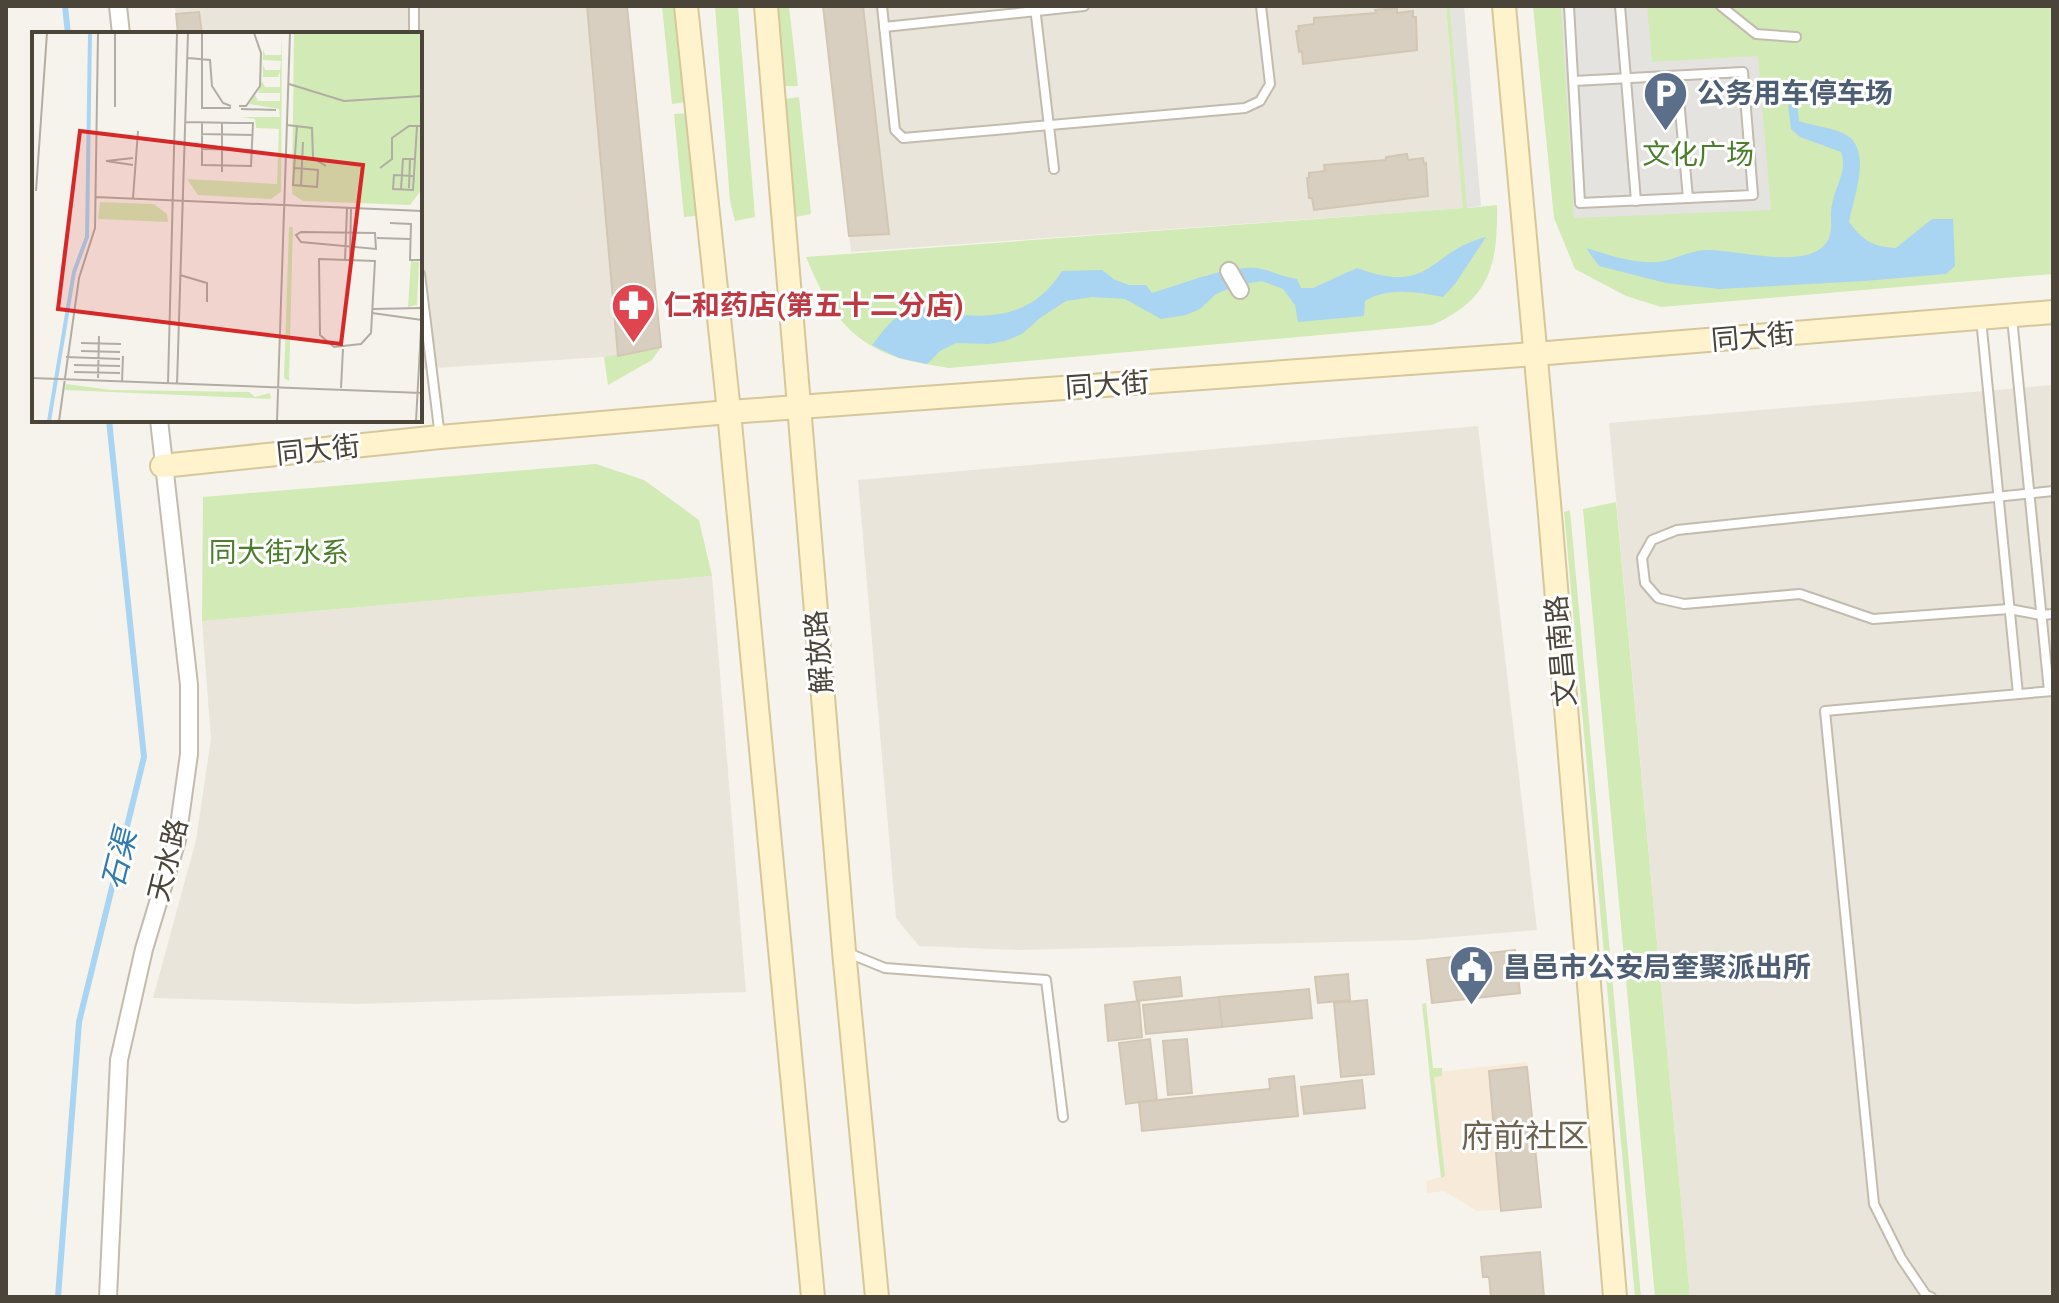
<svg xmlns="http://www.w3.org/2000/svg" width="2059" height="1303" font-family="Roboto,'Noto Sans SC',sans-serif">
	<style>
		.residential { fill: #eae5da }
		.commercial { fill: #f7ead8 }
		.green { fill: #d2eab5 }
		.parking { fill: #e5e3e0 }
		.water { fill: #a9d4f2 }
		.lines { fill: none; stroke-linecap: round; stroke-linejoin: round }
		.stream { stroke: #a9d4f2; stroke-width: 6 }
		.building { fill: #d8cfc1; stroke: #d3c7b4; stroke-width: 2 }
		.lane-casing { stroke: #c2bbae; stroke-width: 12 }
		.street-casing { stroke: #c2bbae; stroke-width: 20 }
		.secondary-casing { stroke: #d6c79b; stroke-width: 26 }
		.lane { stroke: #fff; stroke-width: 8 }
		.street { stroke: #fff; stroke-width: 16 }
		.secondary { stroke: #fff3cd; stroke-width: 22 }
		.labels { text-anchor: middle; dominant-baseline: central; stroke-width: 6; stroke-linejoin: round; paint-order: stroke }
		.service-label { font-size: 28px; font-weight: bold; fill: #4e5e75; stroke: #fff; text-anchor: start }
		.park-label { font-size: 28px; fill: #4a7f2a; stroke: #fff }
		.health-label { font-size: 28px; font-weight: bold; fill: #be3a42; stroke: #fff; text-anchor: start }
		.street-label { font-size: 28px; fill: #4b4439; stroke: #fff }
		.water-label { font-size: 30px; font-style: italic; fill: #2e7ab2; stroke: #fff }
		.quarter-label { font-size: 32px; fill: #6e6250; stroke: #fff }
		.inset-river { fill: none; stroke: #a9d4f2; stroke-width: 4 }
		.inset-road { fill: none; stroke: #b2ada4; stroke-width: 2 }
		.view { fill: #d62828; fill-opacity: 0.15; stroke: #d62828; stroke-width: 4 }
		.inset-edge { fill: none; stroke: #4b4439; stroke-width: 4 }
	</style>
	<rect width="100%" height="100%" fill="#f6f3ec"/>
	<g class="residential">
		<polygon points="175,6 587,6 618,356 420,369 420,34 178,34"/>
		<polygon points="823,6 1446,6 1464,208 851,252"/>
		<polygon points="2053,385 2053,1297 1690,1297 1609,423"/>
		<polygon points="1478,426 1537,930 1416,940 1018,950 919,946 896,918 858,480"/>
		<polygon points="712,576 746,992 357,1004 153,998 196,840 211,739 202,621"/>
	</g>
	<polygon class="commercial" points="1527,1062 1541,1207 1477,1211 1444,1191 1427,1193 1426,1181 1441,1177 1429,1073"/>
	<g class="green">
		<polygon points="662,6 675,6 686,102 672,104"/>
		<polygon points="715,6 738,6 755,217 735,221 730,201"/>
		<polygon points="774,6 789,6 798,86 782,86"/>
		<path d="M1446 6H1450L1468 208 1497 205C1498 265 1490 300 1432 325L949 368C933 365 915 363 899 358 846 341 826 305 806 257L1463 208Z"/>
		<polygon points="1533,6 2053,6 2053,274 1661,307 1626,296 1575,269 1554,218"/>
		<polygon points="799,97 811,214 795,217 784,99"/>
		<polygon points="689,113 696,216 684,217 674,114"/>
		<polygon points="661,347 652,360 608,385 604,357"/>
		<polygon points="596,464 644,480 699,520 712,576 202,621 203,497"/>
		<polygon points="1616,502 1690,1297 1655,1297 1583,509"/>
		<polygon points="1570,510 1641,1297 1635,1297 1564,512"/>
		<polygon points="1426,1003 1433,1068 1442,1068 1442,1076 1434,1077 1445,1176 1441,1178 1422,1004"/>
	</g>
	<g class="parking">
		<polygon points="1450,6 1464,6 1481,206 1467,208"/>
		<polygon points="1561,6 1647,6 1652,62 1758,56 1771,210 1574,218"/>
	</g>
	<g class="water">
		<path d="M1797 102 1799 121C1815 127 1835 127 1848 136 1872 153 1853 199 1849 222 1862 240 1873 247 1896 248L1932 219H1953L1955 266 1946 274 1864 281 1719 289 1666 283 1599 266 1586 248C1609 255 1634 264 1658 262 1674 260 1689 251 1705 250 1734 248 1810 273 1828 240 1834 228 1829 217 1832 205 1835 186 1848 171 1841 152L1800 137 1791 129 1788 105Z"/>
		<path d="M1486 237 1455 284 1443 297C1416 292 1389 287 1365 301L1364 316 1298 322 1295 305 1283 289 1262 281 1238 285 1216 294 1200 309 1186 315 1161 319 1125 299 1092 297 1066 301 1040 318 1022 334 1005 341 989 344 956 343 940 351 927 364 899 358 872 345C882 333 892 317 907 311 921 304 935 311 949 313 996 321 1036 313 1062 271L1102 270 1115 280 1129 285H1146L1152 293C1178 285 1230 265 1255 268 1269 269 1281 277 1297 279L1301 288H1313L1357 268C1433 296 1427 252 1486 237Z"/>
	</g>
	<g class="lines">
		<g class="stream">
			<polyline points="65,6 68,34"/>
			<polyline points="58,1297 79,1022 144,757 109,420"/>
		</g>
	</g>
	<g class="building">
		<polygon points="587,6 627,6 661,347 618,356"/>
		<polygon points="823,6 863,6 889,234 849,236"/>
		<polygon points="1397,8 1397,13 1413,11 1413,17 1416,17 1417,50 1303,64 1302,51 1299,52 1296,31 1299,31 1298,26 1314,24 1314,18 1376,13 1375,10"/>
		<polygon points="199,12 202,34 178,34 176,14"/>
		<polygon points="1855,87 1855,92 1803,96 1803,91"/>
		<polygon points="1407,154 1408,160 1423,158 1424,164 1426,163 1428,196 1314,210 1312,198 1309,198 1307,178 1309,178 1309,173 1325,171 1324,165 1386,160 1386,157"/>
		<polygon points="1515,950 1520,993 1432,1003 1427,960"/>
		<polygon points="1348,974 1350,1000 1318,1003 1315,977"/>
		<polygon points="1180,977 1182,996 1137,1001 1134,982"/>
		<polygon points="1309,989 1312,1018 1222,1027 1219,997"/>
		<polygon points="1219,997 1222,1027 1146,1034 1143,1005"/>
		<polygon points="1367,1000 1374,1074 1341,1077 1334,1003"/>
		<polygon points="1139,1001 1142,1037 1108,1041 1105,1005"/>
		<polygon points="1150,1039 1157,1100 1126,1104 1119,1043"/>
		<polygon points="1187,1039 1192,1093 1168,1095 1163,1041"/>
		<polygon points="1527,1067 1541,1207 1501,1211 1489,1071"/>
		<polygon points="1294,1076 1298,1116 1142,1131 1139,1102 1270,1089 1269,1079"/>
		<polygon points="1362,1080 1365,1108 1304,1114 1301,1087"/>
		<polygon points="1540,1252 1544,1297 1491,1297 1489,1277 1483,1277 1481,1257"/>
	</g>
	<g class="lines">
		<defs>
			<g id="lane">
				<polyline points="414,6 414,34"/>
				<polyline points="882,6 895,130 903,138 1245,108 1260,101 1270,84 1261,6"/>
				<polyline points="1569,6 1580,203 1753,195 1743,72 1574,81"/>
				<polyline points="1620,6 1636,201"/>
				<polyline points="1721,6 1756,34 1796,37"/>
				<polyline points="1035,7 1054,169"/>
				<polyline points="884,27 1084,6"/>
				<polyline points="1677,77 1688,198"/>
				<polyline points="420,274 440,437"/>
				<polyline points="2012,318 2049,691"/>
				<polyline points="1981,319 2018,694"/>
				<polyline points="2053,491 1677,530 1652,540 1642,558 1645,583 1658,598 1684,604 1800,594 1873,619 2009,609 2041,615 2053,614"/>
				<polyline points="848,953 885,968 1046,980 1063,1117"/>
				<polyline points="1931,1297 1926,1295 1901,1258 1874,1204 1825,711 2053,691"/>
			</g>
			<g id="street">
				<polyline points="118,6 121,34"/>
				<polyline points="1229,271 1240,290"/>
				<polyline points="108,1297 119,1060 144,949 177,840 189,754 189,685 159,420"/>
			</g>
			<g id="secondary">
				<polyline points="686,6 729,412 813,1297"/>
				<polyline points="766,6 844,951 877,1297"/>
				<polyline points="1504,6 1549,503 1615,1297"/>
				<polyline points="162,466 440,437 729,412 1535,354 2053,312"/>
			</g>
		</defs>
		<use href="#lane" class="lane-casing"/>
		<use href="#street" class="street-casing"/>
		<use href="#secondary" class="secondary-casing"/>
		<use href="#lane" class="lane"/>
		<use href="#street" class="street"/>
		<use href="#secondary" class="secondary"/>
	</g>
	<defs>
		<symbol id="parking-pin" viewBox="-11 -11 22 30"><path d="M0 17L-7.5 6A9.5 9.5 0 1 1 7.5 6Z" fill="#5c6f8a" stroke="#fff"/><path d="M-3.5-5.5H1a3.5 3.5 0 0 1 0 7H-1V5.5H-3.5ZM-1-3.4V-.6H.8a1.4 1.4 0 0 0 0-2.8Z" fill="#fff"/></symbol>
		<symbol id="pharmacy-pin" viewBox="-11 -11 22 30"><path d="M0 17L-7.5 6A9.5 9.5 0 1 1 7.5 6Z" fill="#e0444e" stroke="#fff"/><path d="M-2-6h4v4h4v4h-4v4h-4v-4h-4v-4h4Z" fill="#fff"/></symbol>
		<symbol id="civic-pin" viewBox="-11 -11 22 30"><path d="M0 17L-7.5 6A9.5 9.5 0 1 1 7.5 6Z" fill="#5c6f8a" stroke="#fff"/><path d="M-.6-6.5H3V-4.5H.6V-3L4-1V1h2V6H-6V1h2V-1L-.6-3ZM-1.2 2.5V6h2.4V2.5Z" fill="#fff"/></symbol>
	</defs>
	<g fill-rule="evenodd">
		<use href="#parking-pin" x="1640" y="68" width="51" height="69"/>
		<use href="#pharmacy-pin" x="608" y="280" width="51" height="69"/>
		<use href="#civic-pin" x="1446" y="942" width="51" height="69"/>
	</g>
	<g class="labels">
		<g class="service-label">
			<text x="1697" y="93">公务用车停车场</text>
			<text x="1503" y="967">昌邑市公安局奎聚派出所</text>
		</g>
		<g class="park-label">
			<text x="1698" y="154">文化广场</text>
			<text x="279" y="552">同大街水系</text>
		</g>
		<g class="health-label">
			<text x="664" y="305">仁和药店(第五十二分店)</text>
		</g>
		<g class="street-label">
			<text transform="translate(1753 337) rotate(-5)">同大街</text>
			<text transform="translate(1107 385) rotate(-4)">同大街</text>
			<text transform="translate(318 450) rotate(-6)">同大街</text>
			<text transform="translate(1561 651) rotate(-95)">文昌南路</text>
			<text transform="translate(819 652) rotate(-95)">解放路</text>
			<text transform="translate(168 860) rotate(-76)">天水路</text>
		</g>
		<g class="water-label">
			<text transform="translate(119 859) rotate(-76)">石渠</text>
		</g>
		<g class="quarter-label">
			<text x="1525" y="1136">府前社区</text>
		</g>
	</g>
	<g transform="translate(32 32)">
		<rect width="390" height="390" fill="#f6f3ec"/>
		<path d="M250 1 249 160 239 167 166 163 155 147 245 152 247 97 224 96 223 87 209 85H248L247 77 217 72 223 63 226 69H248V61H226L230 49 233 55H248V40L246 45H231V32L233 38H248L249 29 231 28V17L233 23H249ZM262 1H390V157L378 173 271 169 260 162ZM68 170 122 172 135 182 136 190 66 187ZM257 195H261L257 349 252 346ZM379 229 387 230 385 273 376 275ZM34 352 79 358 217 360 223 365 238 361 239 367 33 358Z" fill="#d2eab5"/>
		<path class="inset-river" d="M17 389 42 240 55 205 58 1"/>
		<path class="inset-road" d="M170 1V76H199M156 26 178 28 180 54 191 71 199 74M257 52 312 69 390 64M207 74H214L228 54 229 21 222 1M83 75V1M209 77 244 78M154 90 204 91H221L219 134 170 133V90M255 93 280 96 281 126 294 134M169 102 221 103M169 117 221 118M101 126 74 129 101 133M263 136 286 138 285 155 261 153 265 93M348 136 360 127V106L377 94H390M190 140V90M382 144 362 143 361 157 381 158 385 94M269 154 271 110M377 156 378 127M369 157 371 127H383M4 159 15 1M63 165 390 179M101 166 106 99M358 191 379 192 378 228H390M269 200 343 201 344 217 269 210 264 203ZM345 206 378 207M287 227 343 229 339 301 329 312 302 315 288 303ZM313 228 315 176M318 228 319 176M148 243 175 251V270M341 277 390 276M340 281 390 288M49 311 89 312M49 319 88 320M34 325 88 327M42 333 88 334M42 340 88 341M0 346 390 361M66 346 67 304M90 350 91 324M136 352 145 1M145 352 156 1M309 356 311 317M27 389 47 246 63 196 66 1M245 389 258 1M384 389 390 279"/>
		<path class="view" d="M48 99 331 133 309 312 26 277Z"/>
		<rect width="390" height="390" class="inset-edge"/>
	</g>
	<rect width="2059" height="1303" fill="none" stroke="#4b4439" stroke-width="16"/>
</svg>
